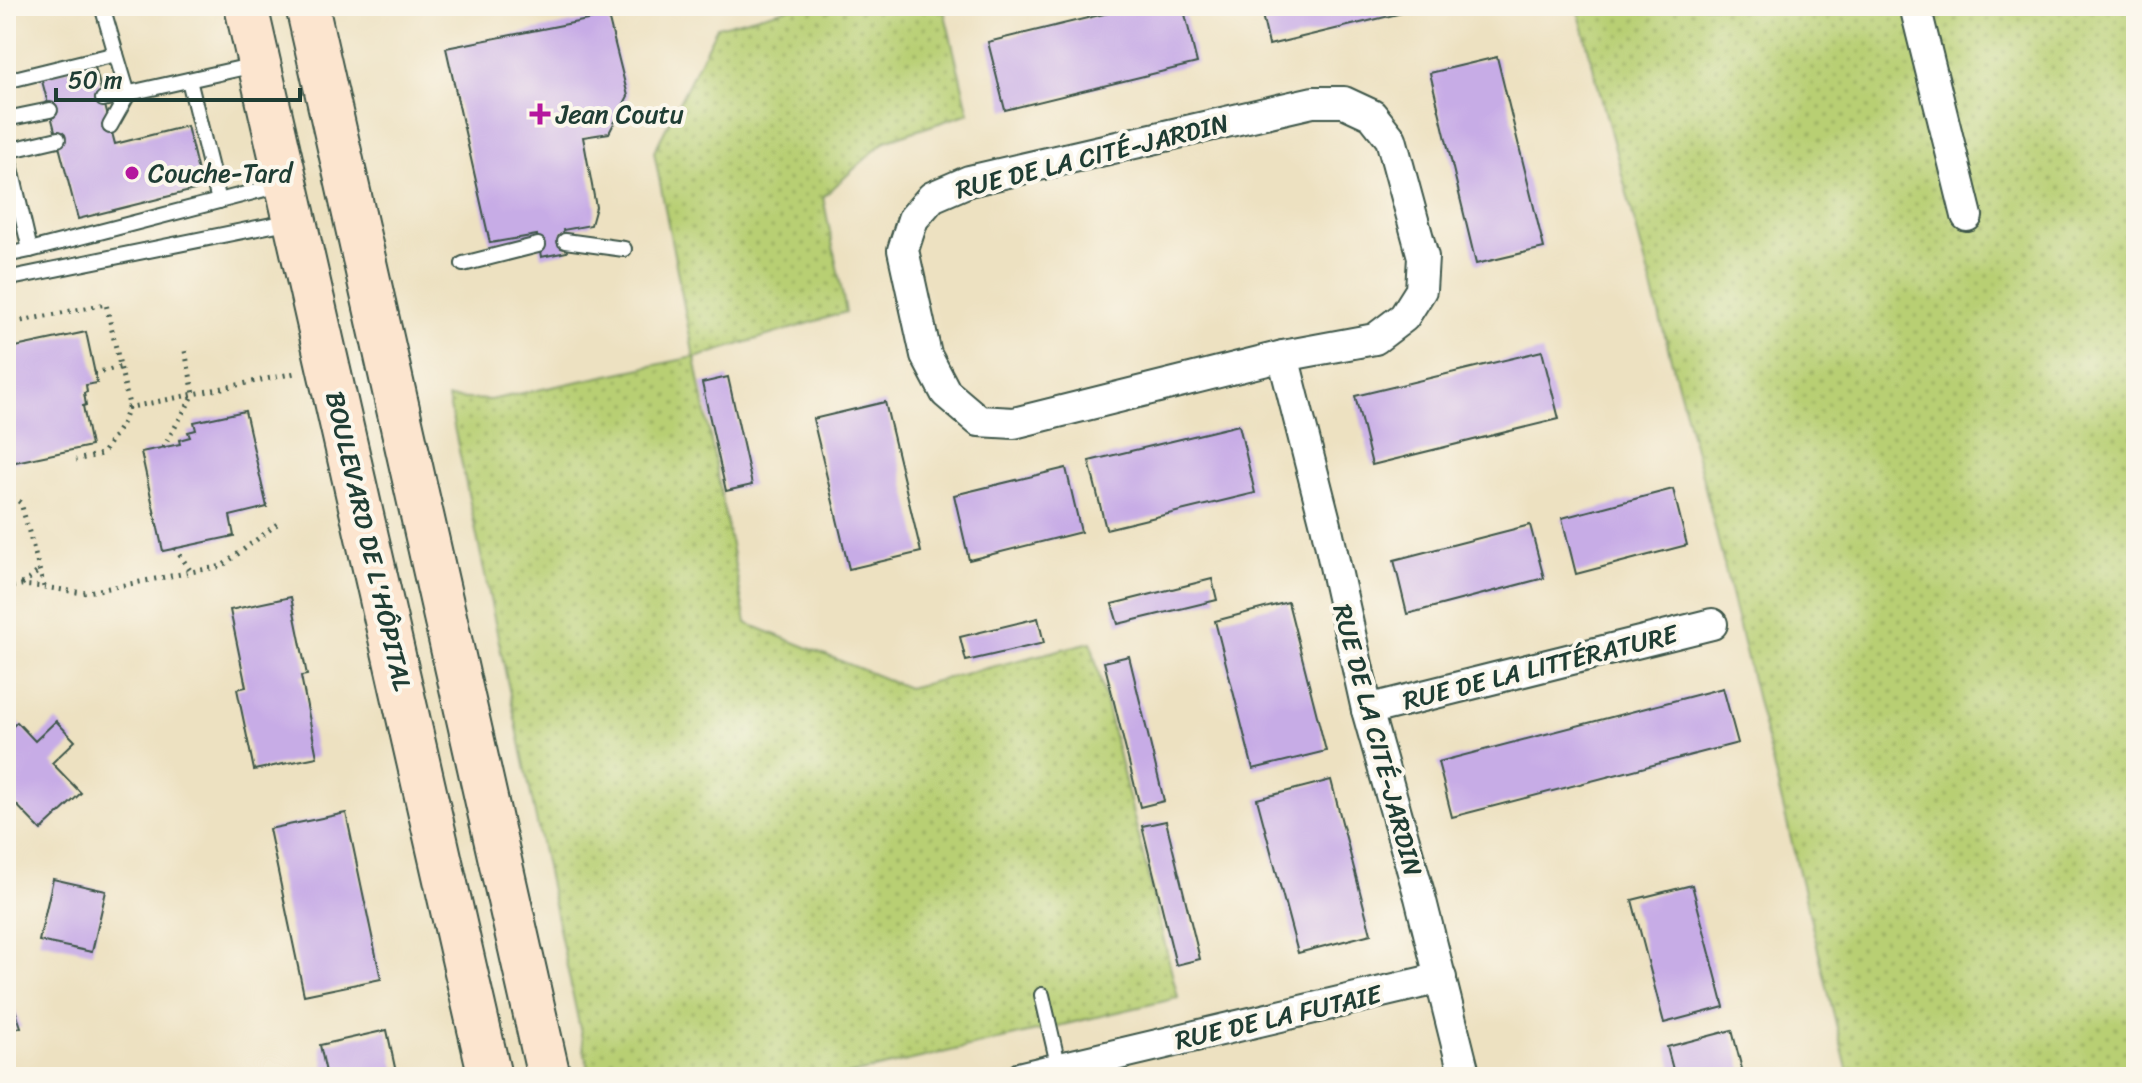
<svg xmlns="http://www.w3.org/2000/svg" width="2142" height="1083" font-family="Sriracha,sans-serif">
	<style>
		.grass { fill: url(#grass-dots); stroke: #6c8654; stroke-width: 2 }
		.building { fill: #c7ace6 }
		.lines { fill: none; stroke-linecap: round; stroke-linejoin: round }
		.service-casing { stroke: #3e5649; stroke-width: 18 }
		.minor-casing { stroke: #3e5649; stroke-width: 34 }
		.secondary-casing { stroke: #3e5649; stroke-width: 46 }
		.path { stroke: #3e5649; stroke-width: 5; stroke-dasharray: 2 6; stroke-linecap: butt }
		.service { stroke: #fff; stroke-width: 14 }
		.minor { stroke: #fff; stroke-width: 30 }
		.secondary { stroke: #fce5cf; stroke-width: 42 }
		.poi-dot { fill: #b5179e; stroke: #fbf7ec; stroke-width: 3 }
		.labels { text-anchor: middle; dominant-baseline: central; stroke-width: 8; stroke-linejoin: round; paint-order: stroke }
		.poi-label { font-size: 26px; fill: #1f3d34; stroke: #fbf7ec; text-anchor: start }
		.street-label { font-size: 26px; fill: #1f3d34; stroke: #fbf7ec }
	</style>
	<defs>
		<pattern id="grass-dots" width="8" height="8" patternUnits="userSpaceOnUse" patternTransform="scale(2)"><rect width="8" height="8" fill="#b8cf73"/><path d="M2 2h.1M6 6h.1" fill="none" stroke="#95a95f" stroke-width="1.8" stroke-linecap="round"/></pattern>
	</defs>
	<rect width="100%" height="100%" fill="#fbf7ec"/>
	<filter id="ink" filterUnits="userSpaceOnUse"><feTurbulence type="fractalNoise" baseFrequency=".0125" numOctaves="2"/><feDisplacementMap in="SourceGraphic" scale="16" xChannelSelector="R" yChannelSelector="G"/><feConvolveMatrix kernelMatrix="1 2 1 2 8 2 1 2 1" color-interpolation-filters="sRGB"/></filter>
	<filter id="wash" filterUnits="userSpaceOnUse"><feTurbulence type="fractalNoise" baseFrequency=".006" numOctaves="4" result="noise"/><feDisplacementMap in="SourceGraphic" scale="32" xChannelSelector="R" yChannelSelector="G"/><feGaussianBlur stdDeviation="1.8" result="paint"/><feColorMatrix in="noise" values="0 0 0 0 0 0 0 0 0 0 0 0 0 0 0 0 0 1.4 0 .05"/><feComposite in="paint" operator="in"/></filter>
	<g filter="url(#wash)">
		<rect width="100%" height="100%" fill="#ede1c1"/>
		<g class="grass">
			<polygon points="797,6 943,6 969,113 885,141 823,197 846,312 695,358 746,623 908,688 1091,642 1178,998 839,1077 590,1077 448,398 490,400 694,357 654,152 717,27"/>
			<polygon points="1577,6 2136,6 2136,1077 1849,1077 1702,475"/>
		</g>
		<g id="blocks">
			<g class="building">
				<polygon points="1137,6 1183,6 1197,63 1005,110 988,42"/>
				<polygon points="1260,6 1427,6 1427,7 1269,45"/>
				<polygon points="608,16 628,96 609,133 583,137 596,207 591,225 563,230 567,252 541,257 537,235 490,243 446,48"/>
				<polygon points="1497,57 1544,248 1476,264 1430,73"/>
				<polygon points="94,63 115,144 187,126 202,188 78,219 41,77"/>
				<polygon points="86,332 97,383 86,385 87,392 84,393 86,405 83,406 91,446 6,464 6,349"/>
				<polygon points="1542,351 1559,419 1372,465 1355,396"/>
				<polygon points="728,377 752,485 726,491 702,383"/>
				<polygon points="885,402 921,552 849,569 813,419"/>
				<polygon points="245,411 267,507 230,516 234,536 163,551 141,452 180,444 179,440 190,437 188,432 196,430 194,422"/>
				<polygon points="1239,425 1255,493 1106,529 1089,461"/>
				<polygon points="1066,468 1081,532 969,560 954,495"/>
				<polygon points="1673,489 1687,545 1576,574 1562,518"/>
				<polygon points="1530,525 1544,578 1407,614 1394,560"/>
				<polygon points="1212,579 1217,600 1118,624 1112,604"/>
				<polygon points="291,597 307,675 301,676 317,757 254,770 237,689 246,687 230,610"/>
				<polygon points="1288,602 1326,751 1253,769 1215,621"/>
				<polygon points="1038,618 1044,643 966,661 960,637"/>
				<polygon points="1129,656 1164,801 1140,807 1104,662"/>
				<polygon points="1723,688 1738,743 1452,817 1438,762"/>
				<polygon points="56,721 75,741 52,763 81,793 41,830 6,794 8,775 6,773 6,733 17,722 35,741"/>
				<polygon points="1331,780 1371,934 1298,953 1257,799"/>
				<polygon points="346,813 381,979 304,995 269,829"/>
				<polygon points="1166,821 1200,959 1176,965 1142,826"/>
				<polygon points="53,879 106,891 92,952 39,941"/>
				<polygon points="1692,885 1724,1007 1664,1023 1632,900"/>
				<polygon points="6,983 21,1027 6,1032"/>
				<polygon points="387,1030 397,1077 327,1077 320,1045"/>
				<polygon points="1732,1030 1744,1077 1675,1077 1667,1047"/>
			</g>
		</g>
	</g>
	<g filter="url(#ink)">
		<use href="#blocks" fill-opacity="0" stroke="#3e5649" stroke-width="2"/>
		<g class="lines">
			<defs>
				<g id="service">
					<polyline points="189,80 219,201"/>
					<polyline points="6,81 116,54 102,6"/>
					<polyline points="103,99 255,65"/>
					<polyline points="6,119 50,110"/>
					<polyline points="110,126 128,94 116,54"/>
					<polyline points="6,148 7,151 58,139"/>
					<polyline points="7,151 30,250 284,184"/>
					<polyline points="565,241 624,249"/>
					<polyline points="6,255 30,250"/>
					<polyline points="463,264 538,245"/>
					<polyline points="6,279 292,221"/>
					<polyline points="1042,995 1059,1068"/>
				</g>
				<g id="minor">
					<polyline points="1915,6 1967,216"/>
					<polygon points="1313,102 1344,102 1372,115 1391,139 1423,257 1421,290 1404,317 1375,339 1283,356 1014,423 979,421 946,393 926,355 903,250 913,219 932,197 969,181"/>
					<polyline points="1283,356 1326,525 1367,710 1420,897 1465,1077"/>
					<polyline points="1367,710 1712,624"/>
					<polyline points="1022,1077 1441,978"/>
				</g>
				<g id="secondary">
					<polyline points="246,6 490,1077"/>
					<polyline points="307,6 549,1077"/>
				</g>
			</defs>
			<use href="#service" class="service-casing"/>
			<use href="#minor" class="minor-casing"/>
			<use href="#secondary" class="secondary-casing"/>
			<g class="path">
				<polyline points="6,324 106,304 129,405 122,424 102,454 76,460"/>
				<polyline points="94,373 121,367"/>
				<polyline points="127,408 295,373"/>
				<polyline points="163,448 194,394 185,351"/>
				<polyline points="6,491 21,503 44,587 21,585 6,588"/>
				<polyline points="175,548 192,573"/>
				<polyline points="22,584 39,571"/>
				<polyline points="44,587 83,593 222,566 277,524"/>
			</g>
			<use href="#service" class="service"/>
			<use href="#minor" class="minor"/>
			<use href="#secondary" class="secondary"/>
		</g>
	</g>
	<g class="poi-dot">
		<path d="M536 102h8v8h8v8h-8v8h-8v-8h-8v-8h8z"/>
		<circle cx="132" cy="173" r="8"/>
	</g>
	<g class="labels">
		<g class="poi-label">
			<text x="556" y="114">Jean Coutu</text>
			<text x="148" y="173">Couche-Tard</text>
		</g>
		<g class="street-label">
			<text transform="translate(1092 156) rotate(-14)">RUE DE LA CITÉ-JARDIN</text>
			<text transform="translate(369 541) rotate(77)">BOULEVARD DE L'HÔPITAL</text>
			<text transform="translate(1540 667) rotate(-14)">RUE DE LA LITTÉRATURE</text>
			<text transform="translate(1378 740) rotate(75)">RUE DE LA CITÉ-JARDIN</text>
			<text transform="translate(1278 1017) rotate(-13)">RUE DE LA FUTAIE</text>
		</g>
	</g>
	<rect width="2142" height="1083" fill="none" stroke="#fbf7ec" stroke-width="32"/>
	<path d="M56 88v12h244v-12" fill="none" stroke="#1f3d34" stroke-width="4"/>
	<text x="68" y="88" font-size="24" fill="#1f3d34" stroke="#fbf7ec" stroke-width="6" paint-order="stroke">50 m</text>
</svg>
